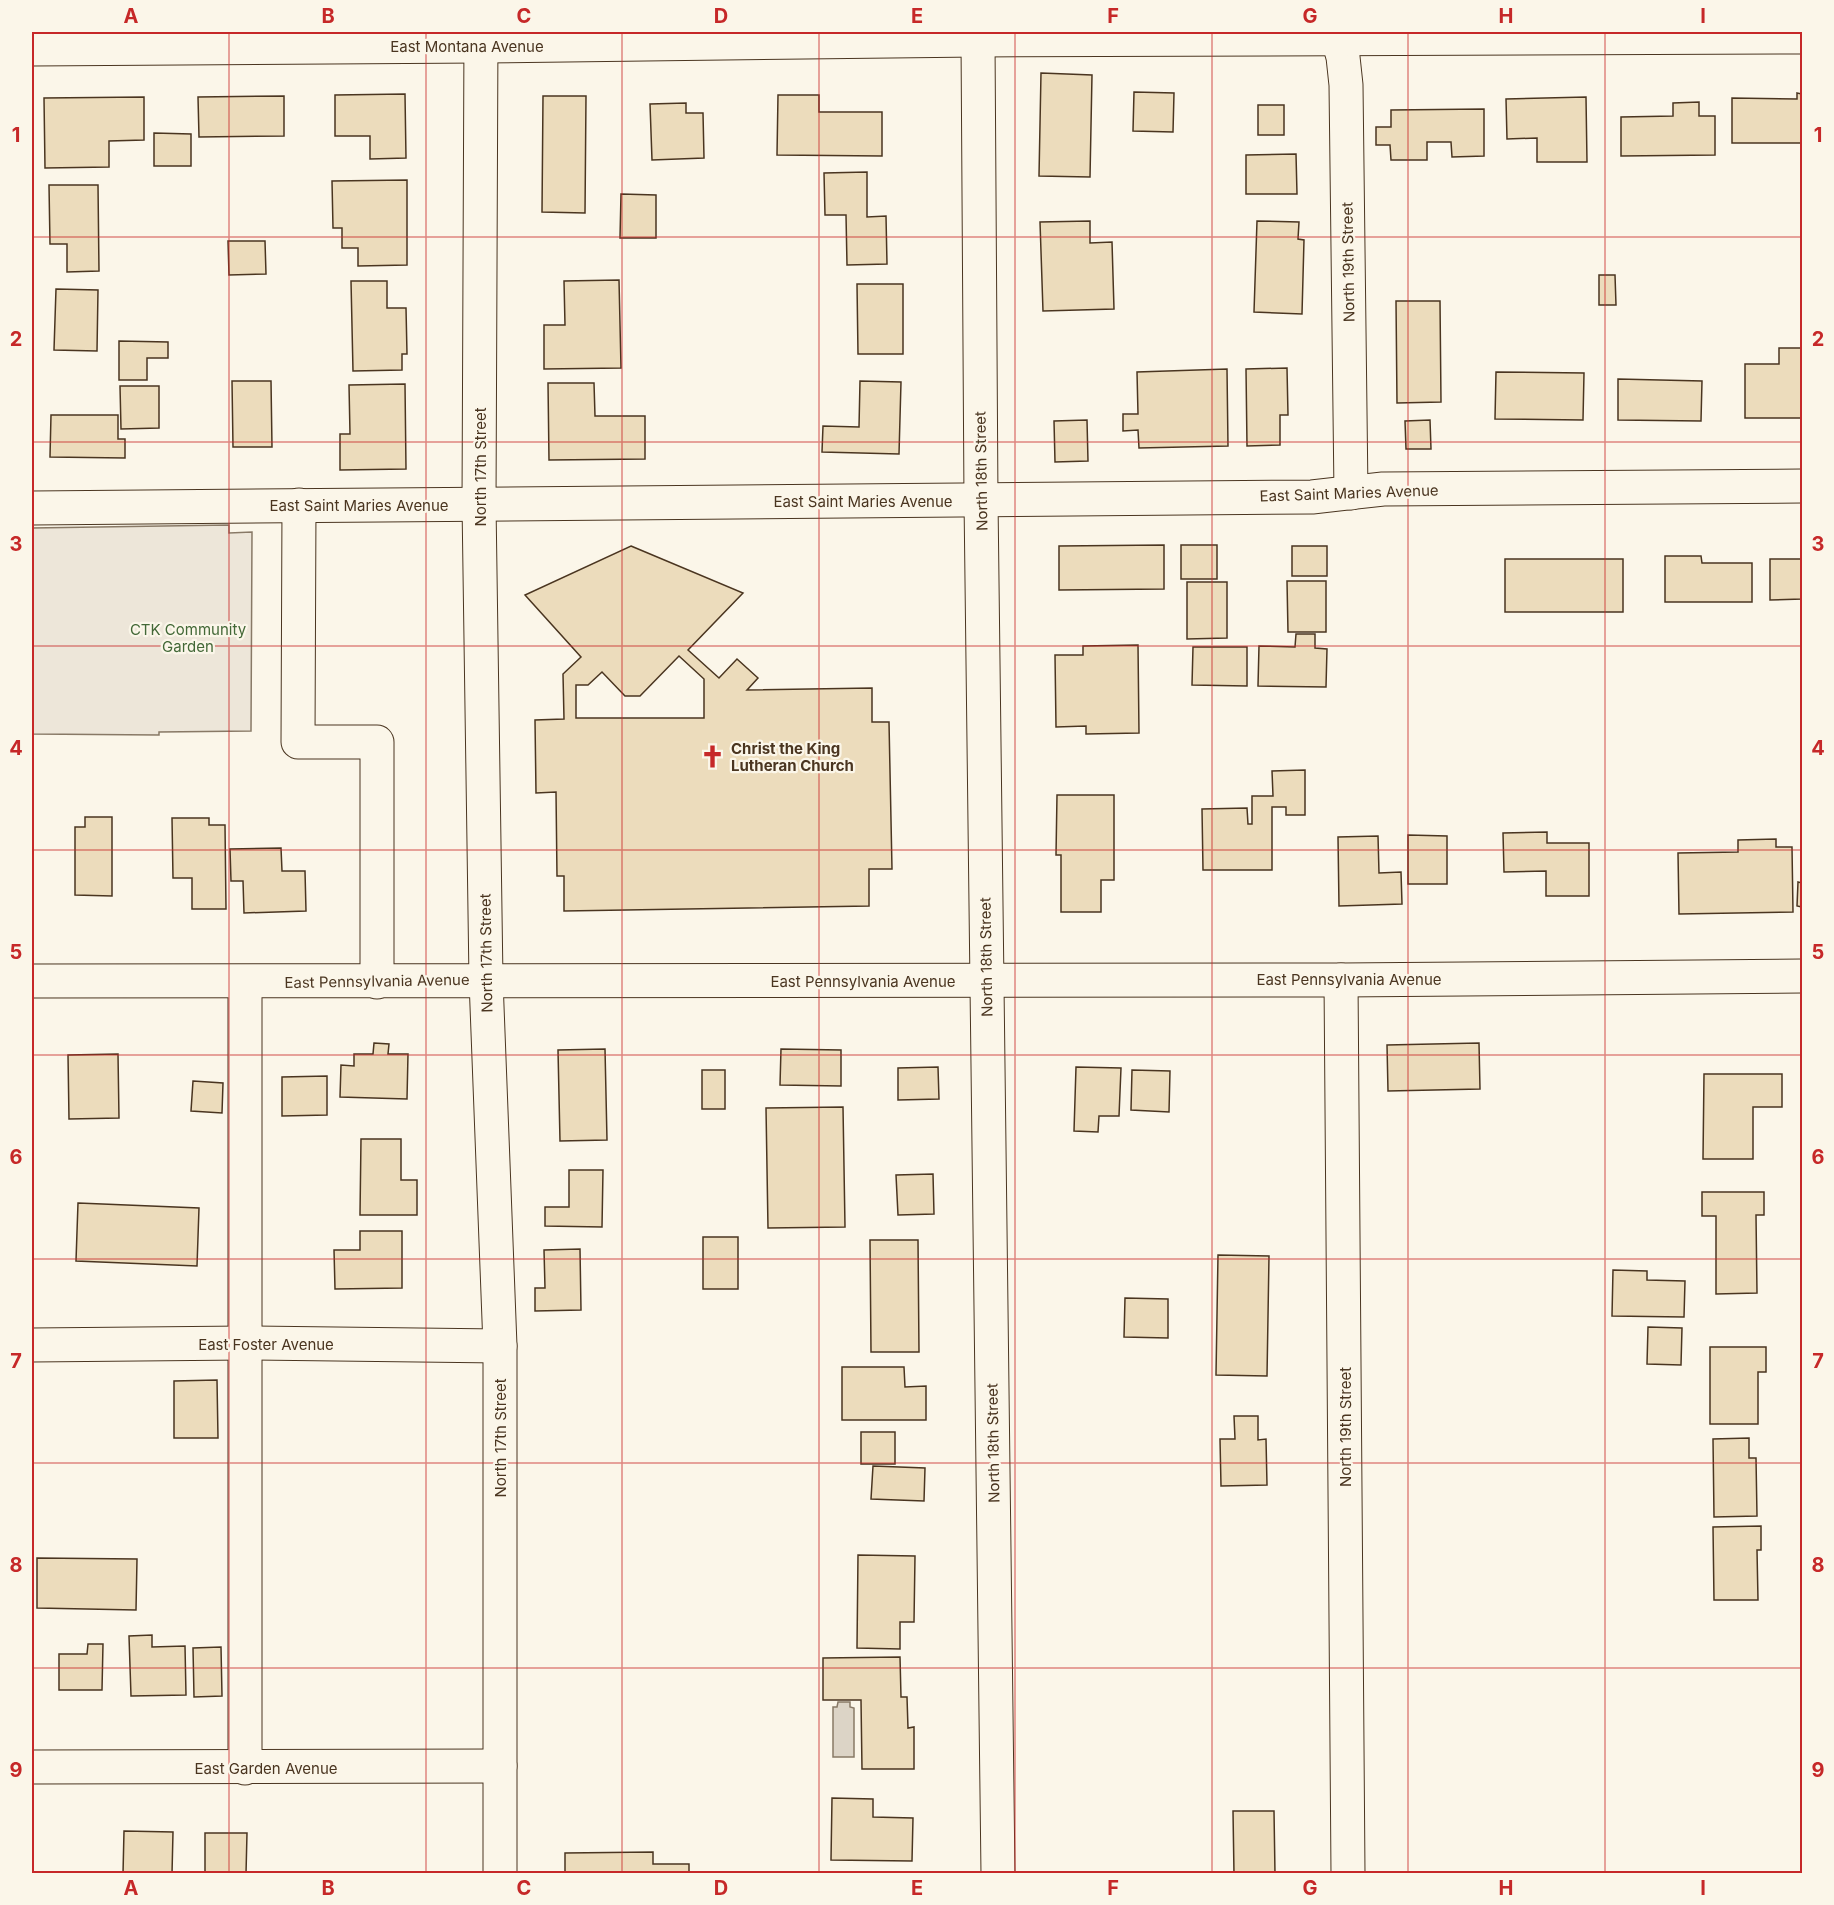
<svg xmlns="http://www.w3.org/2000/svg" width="1834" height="1905" font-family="Inter,sans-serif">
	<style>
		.green { fill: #ede6d9; stroke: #887966; stroke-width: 1.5 }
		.water { fill: #dcd4c6; stroke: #887966; stroke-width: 1.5 }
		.building { fill: #ecdcbc; stroke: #4a3520; stroke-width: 1.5; fill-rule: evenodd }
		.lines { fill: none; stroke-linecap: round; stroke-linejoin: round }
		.minor-casing { stroke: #4a3520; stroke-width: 35 }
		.minor { stroke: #fbf6e9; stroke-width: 33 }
		.grid { fill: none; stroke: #c62828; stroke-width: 1.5; stroke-opacity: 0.55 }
		.labels { text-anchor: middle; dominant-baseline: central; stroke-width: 4.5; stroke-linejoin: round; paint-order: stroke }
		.street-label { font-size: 15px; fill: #4a3520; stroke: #fbf6e9 }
		.park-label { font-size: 15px; fill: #436837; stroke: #fbf6e9 }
		.poi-label { font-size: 15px; font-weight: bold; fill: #4a3520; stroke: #fbf6e9; text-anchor: start }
		.neatline { fill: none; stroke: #c62828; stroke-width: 2 }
		.grid-label { font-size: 20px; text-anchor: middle; font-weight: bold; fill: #c62828 }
	</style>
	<rect width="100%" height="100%" fill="#fbf6e9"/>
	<polygon class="green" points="229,525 229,533 252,532 251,731 159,732 159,735 32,734 32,528"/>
	<polygon class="water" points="838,1702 850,1702 850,1707 854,1708 854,1757 833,1757 833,1707 837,1707"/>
	<g class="building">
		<polygon points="1041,73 1092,75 1090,177 1039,176"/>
		<polygon points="1134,92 1174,93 1173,132 1133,131"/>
		<polygon points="1797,93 1802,94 1802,143 1732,143 1732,98 1797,99"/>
		<polygon points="405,94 406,158 370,159 370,136 335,136 335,95"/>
		<polygon points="778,95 819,95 819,112 882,112 882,156 777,155"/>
		<polygon points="284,96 284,136 199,137 198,97"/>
		<polygon points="543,96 586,96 585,213 542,212"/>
		<polygon points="144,97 144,140 109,141 109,167 45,168 44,98"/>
		<polygon points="1586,97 1587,162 1537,162 1537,138 1507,139 1506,99"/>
		<polygon points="1699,102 1699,116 1715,116 1715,155 1621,156 1621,117 1673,116 1673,103"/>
		<polygon points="686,103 686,113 703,113 704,158 652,160 650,104"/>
		<rect x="1258" y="105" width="26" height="30"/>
		<polygon points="1484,109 1484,156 1452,157 1451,142 1427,142 1427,160 1391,160 1390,145 1376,145 1376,127 1391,127 1391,110"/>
		<polygon points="154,133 191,134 191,166 154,166"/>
		<polygon points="1296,154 1297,194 1246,194 1246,155"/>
		<polygon points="867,172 867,217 886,216 887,264 847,265 846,215 825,215 824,173"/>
		<polygon points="407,180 407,265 358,266 358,248 342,248 342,228 333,228 332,181"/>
		<polygon points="49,185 98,185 99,271 67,272 67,244 50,244"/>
		<polygon points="621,194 656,195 656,238 620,238"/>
		<polygon points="1090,221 1090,243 1112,242 1114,309 1043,311 1040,222"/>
		<polygon points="1257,221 1299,222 1298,239 1304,240 1302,314 1254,312"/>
		<polygon points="228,241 265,241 266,274 229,275"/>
		<polygon points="1599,275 1615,275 1616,305 1599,305"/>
		<polygon points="619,280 621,368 544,369 544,325 565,325 564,281"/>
		<polygon points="351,281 387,281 387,308 406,308 407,354 402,354 402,370 353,371"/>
		<polygon points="857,284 903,284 903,354 858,354"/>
		<polygon points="56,289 98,290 97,351 54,350"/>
		<polygon points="1396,301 1440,301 1441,402 1397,403"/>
		<polygon points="119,341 168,342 168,358 147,358 147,380 119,380"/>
		<polygon points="1779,348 1802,348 1802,418 1745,418 1745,364 1779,364"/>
		<polygon points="1287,368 1288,415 1280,415 1280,445 1247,446 1246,369"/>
		<polygon points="1227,369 1228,446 1139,448 1138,430 1123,431 1123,414 1138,414 1137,372"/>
		<polygon points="1496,372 1584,373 1583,420 1495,419"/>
		<polygon points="1618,379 1702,381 1701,421 1618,420"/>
		<polygon points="232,381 271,381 272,447 233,447"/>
		<polygon points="860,381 901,382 899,454 822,452 823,426 859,427"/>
		<polygon points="548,383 594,383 595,416 645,416 645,459 549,460"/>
		<polygon points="405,384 406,469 340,470 340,434 350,434 349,385"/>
		<polygon points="120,386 159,386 159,428 121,429"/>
		<polygon points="51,415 118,415 118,439 125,439 125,458 50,457"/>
		<polygon points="1087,420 1088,461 1055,462 1054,421"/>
		<polygon points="1430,420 1431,449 1406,449 1405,421"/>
		<polygon points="1164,545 1164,589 1059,590 1059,546"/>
		<rect x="1181" y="545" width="36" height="34"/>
		<path d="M631 546 743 593 688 650 719 678 737 659 758 678 747 690 872 688V722H889L892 869H869V906L564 911V876H557L556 792 536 793 535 720 564 719 563 674 581 657 525 595ZM679 656 704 679V718H576V685H588L602 672 625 696H640Z"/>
		<rect x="1292" y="546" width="35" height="30"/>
		<polygon points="1665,556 1701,556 1702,563 1752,563 1752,602 1665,602"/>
		<rect x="1505" y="559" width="118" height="53"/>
		<polygon points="1770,559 1802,559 1802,599 1770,600"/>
		<polygon points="1287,581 1326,581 1326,632 1288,632"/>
		<polygon points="1187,582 1227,582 1227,638 1187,639"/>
		<polygon points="1296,634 1315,634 1315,648 1327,649 1326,687 1258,686 1259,646 1295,647"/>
		<polygon points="1138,645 1139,733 1086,734 1086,726 1056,727 1055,655 1083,655 1083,646"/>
		<polygon points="1193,647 1247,647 1247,686 1192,685"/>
		<polygon points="1305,770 1305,815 1286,815 1286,807 1272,807 1272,870 1203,870 1202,809 1247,808 1248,824 1252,824 1252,796 1273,796 1272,771"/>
		<polygon points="1057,795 1114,795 1114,880 1101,880 1101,912 1061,912 1061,855 1056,855"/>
		<polygon points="85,817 112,817 112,896 75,895 75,827 85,827"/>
		<polygon points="172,818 209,818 209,825 225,825 226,909 192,909 192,878 173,878"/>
		<polygon points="1547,832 1547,843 1589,843 1589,896 1546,896 1546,871 1504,872 1503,833"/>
		<polygon points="1408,835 1447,836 1447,884 1408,884"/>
		<polygon points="1378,836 1379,873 1401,872 1402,904 1339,906 1338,837"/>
		<polygon points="1776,839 1776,847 1792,847 1793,912 1679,914 1678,853 1738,852 1738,840"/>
		<polygon points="281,848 282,871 305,871 306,911 244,913 243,881 231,881 230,849"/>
		<polygon points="1798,882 1802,883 1802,907 1797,906"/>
		<polygon points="374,1043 389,1044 388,1054 408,1054 407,1099 340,1097 341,1065 354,1066 354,1054 373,1054"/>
		<polygon points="1479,1043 1480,1089 1388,1091 1387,1045"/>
		<polygon points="605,1049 607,1140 560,1141 558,1050"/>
		<polygon points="781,1049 841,1050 841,1086 780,1085"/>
		<polygon points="118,1054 119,1118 69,1119 68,1055"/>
		<polygon points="938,1067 939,1099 898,1100 898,1068"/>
		<polygon points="1076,1067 1121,1068 1119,1116 1099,1116 1098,1132 1074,1131"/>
		<rect x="702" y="1070" width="23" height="39"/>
		<polygon points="1132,1070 1170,1071 1169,1112 1131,1110"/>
		<polygon points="1704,1074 1782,1074 1782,1107 1753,1107 1753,1159 1703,1159"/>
		<polygon points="327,1076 327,1115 282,1116 282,1077"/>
		<polygon points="193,1081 223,1083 222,1113 191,1111"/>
		<polygon points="843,1107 845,1227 768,1228 766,1108"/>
		<polygon points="361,1139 401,1139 401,1180 417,1180 417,1215 360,1215"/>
		<polygon points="569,1170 603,1170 602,1227 545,1226 545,1207 569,1207"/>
		<polygon points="933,1174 934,1214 898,1215 896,1175"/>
		<polygon points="1702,1192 1764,1192 1764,1215 1756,1215 1757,1293 1716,1294 1716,1216 1702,1216"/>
		<polygon points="78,1203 199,1208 197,1266 76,1261"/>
		<polygon points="360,1231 402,1231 402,1288 335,1289 334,1250 360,1250"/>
		<rect x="703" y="1237" width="35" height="52"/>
		<polygon points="870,1240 918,1240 919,1352 871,1352"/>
		<polygon points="580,1249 581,1310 535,1311 535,1288 545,1288 544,1250"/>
		<polygon points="1218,1255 1269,1256 1267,1376 1216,1375"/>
		<polygon points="1613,1270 1647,1271 1647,1280 1685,1281 1684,1317 1612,1316"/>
		<polygon points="1125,1298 1168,1299 1168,1338 1124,1337"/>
		<polygon points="1648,1327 1682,1328 1681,1365 1647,1364"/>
		<polygon points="1710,1347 1766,1347 1766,1372 1758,1372 1758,1424 1710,1424"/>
		<polygon points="842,1367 904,1367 905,1387 926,1386 926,1420 842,1420"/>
		<polygon points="217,1380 218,1438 174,1438 174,1381"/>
		<polygon points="1234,1416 1258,1416 1258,1440 1266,1439 1267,1485 1221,1486 1220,1439 1235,1439"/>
		<rect x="861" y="1432" width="34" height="32"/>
		<polygon points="1749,1438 1749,1458 1756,1458 1757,1516 1714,1517 1713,1439"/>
		<polygon points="873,1466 925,1468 924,1501 871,1499"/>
		<polygon points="1761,1526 1761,1550 1757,1550 1758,1600 1714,1600 1713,1527"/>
		<polygon points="858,1555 915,1556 914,1622 900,1622 900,1649 857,1648"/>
		<polygon points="37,1558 137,1559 136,1610 37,1608"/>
		<polygon points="152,1635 152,1647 185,1646 186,1695 131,1696 129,1636"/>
		<polygon points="88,1644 103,1644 102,1690 59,1690 59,1654 87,1654"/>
		<polygon points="221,1647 222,1696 194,1697 193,1648"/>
		<polygon points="900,1657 901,1697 907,1697 908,1728 914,1727 914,1769 862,1769 861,1700 823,1700 823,1658"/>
		<polygon points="832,1798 873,1799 873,1817 913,1818 912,1861 831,1860"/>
		<polygon points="1233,1811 1274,1811 1275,1874 1234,1874"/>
		<polygon points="124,1831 173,1832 172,1874 123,1874"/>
		<polygon points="205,1833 247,1833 246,1874 205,1874"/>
		<polygon points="653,1852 653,1864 689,1864 689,1874 565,1874 565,1853"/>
	</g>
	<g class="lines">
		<defs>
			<g id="minor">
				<polyline points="481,32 479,504 486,980 500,1346 500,1874"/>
				<polyline points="1336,32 1343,57 1346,85 1351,493"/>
				<polyline points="978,40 981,500 998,1874"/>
				<polyline points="32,49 481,46 978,40 1802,37"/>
				<polyline points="299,505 298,742 377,742 377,982"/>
				<polyline points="32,508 1312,497 1383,489 1802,486"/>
				<polyline points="1341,980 1348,1874"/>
				<polyline points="32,981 1341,980 1802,976"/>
				<polyline points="245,982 245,1768"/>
				<polyline points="32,1345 245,1343 500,1346"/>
				<polyline points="32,1767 500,1766"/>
			</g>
		</defs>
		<use href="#minor" class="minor-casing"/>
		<use href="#minor" class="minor"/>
	</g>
	<path class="grid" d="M229 32V1874M426 32V1874M622 32V1874M819 32V1874M1015 32V1874M1212 32V1874M1408 32V1874M1605 32V1874M32 237H1802M32 442H1802M32 646H1802M32 850H1802M32 1055H1802M32 1259H1802M32 1463H1802M32 1668H1802"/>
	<defs>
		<symbol id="church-bare" viewBox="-9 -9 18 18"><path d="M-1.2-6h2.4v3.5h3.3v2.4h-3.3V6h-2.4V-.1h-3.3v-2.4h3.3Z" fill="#c62828" stroke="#fbf6e9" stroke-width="2.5" paint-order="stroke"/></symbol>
	</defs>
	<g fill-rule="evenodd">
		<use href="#church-bare" x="696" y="740" width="33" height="33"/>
	</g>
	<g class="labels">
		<g class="street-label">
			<text x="467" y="46">East Montana Avenue</text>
			<text transform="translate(1348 262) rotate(-91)">North 19th Street</text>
			<text transform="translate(480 467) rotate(-90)">North 17th Street</text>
			<text transform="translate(981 471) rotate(-91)">North 18th Street</text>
			<text transform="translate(1349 493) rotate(-2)">East Saint Maries Avenue</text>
			<text x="863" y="501">East Saint Maries Avenue</text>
			<text x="359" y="505">East Saint Maries Avenue</text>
			<text transform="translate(486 953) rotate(-91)">North 17th Street</text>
			<text transform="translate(986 957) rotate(-91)">North 18th Street</text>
			<text x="1349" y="979">East Pennsylvania Avenue</text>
			<text transform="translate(377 981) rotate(-1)">East Pennsylvania Avenue</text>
			<text x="863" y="981">East Pennsylvania Avenue</text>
			<text x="266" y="1344">East Foster Avenue</text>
			<text transform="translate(1345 1427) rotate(-90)">North 19th Street</text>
			<text transform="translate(500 1438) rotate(-90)">North 17th Street</text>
			<text transform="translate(993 1443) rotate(-91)">North 18th Street</text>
			<text x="266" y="1768">East Garden Avenue</text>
		</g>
		<g class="park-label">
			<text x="188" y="629">CTK Community<tspan x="188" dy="17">Garden</tspan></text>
		</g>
		<g class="poi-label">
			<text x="731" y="748">Christ the King<tspan x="731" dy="17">Lutheran Church</tspan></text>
		</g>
	</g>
	<rect width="1834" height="1905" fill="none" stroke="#fbf6e9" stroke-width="66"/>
	<rect x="33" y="33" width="1768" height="1839" class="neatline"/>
	<g class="grid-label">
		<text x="131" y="23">A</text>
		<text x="328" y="23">B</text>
		<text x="524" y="23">C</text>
		<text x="721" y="23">D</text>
		<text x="917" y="23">E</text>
		<text x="1113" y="23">F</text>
		<text x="1310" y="23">G</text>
		<text x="1506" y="23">H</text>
		<text x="1703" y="23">I</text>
		<text x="16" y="142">1</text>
		<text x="1818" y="142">1</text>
		<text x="16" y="346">2</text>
		<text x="1818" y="346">2</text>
		<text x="16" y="551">3</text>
		<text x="1818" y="551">3</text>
		<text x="16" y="755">4</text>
		<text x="1818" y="755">4</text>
		<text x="16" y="959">5</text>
		<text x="1818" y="959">5</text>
		<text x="16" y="1164">6</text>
		<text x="1818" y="1164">6</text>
		<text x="16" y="1368">7</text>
		<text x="1818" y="1368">7</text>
		<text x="16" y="1572">8</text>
		<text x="1818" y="1572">8</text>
		<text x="16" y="1777">9</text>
		<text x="1818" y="1777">9</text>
		<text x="131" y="1895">A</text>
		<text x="328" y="1895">B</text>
		<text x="524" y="1895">C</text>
		<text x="721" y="1895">D</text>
		<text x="917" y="1895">E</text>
		<text x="1113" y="1895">F</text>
		<text x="1310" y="1895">G</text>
		<text x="1506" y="1895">H</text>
		<text x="1703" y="1895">I</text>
	</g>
</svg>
